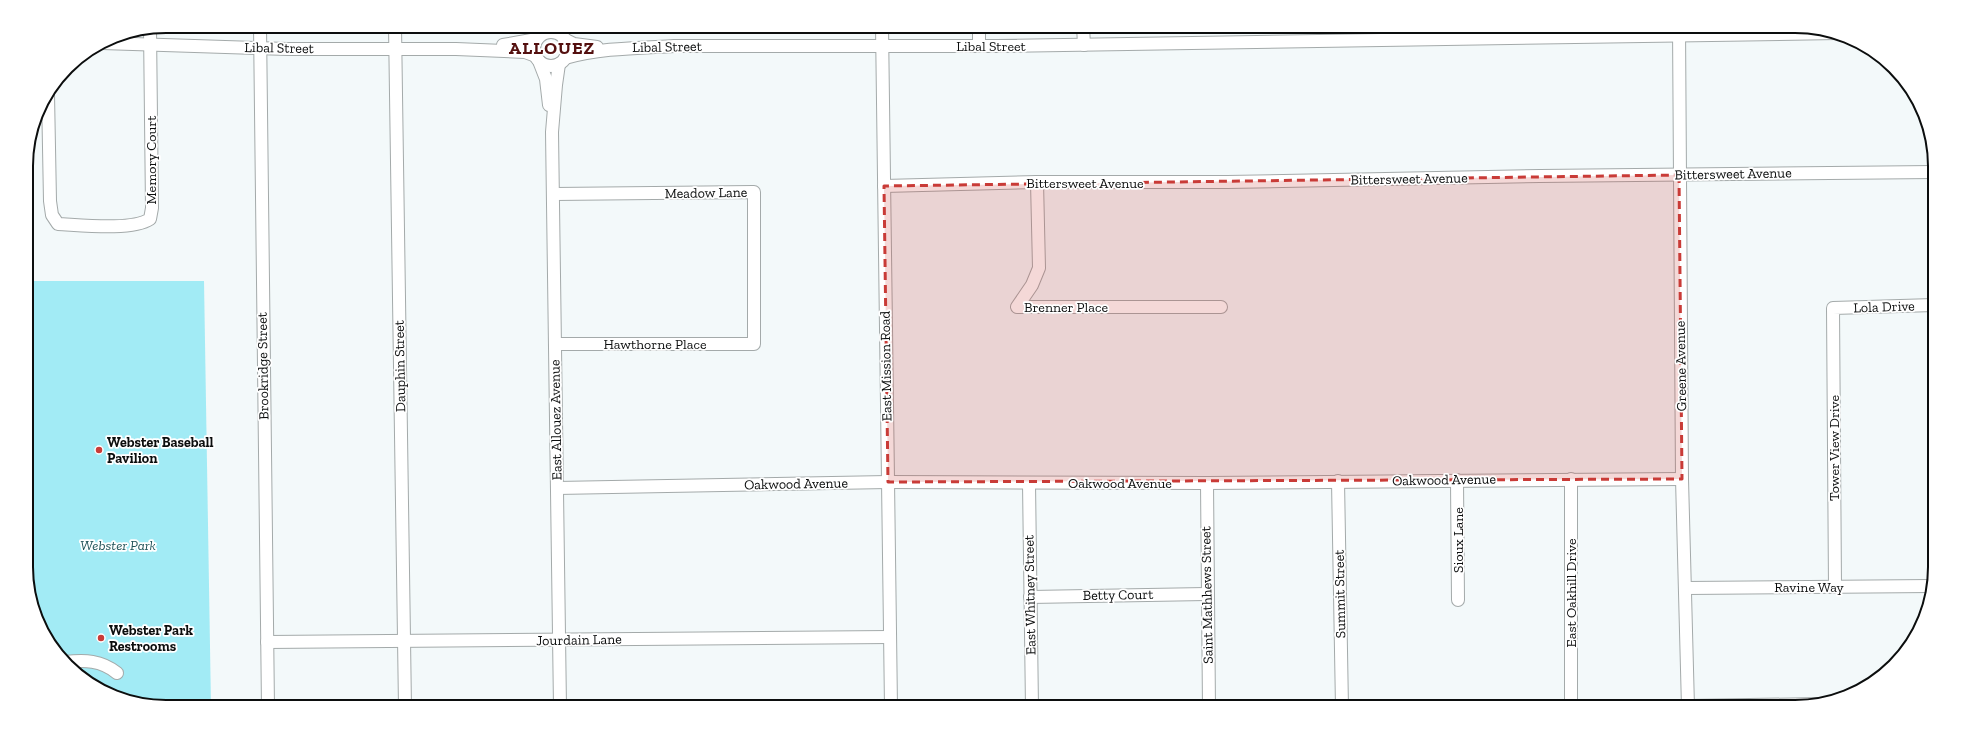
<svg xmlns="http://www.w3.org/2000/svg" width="1961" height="733" font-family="'Zilla Slab',serif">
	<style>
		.built { fill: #dcebed }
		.green { fill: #a2ebf5 }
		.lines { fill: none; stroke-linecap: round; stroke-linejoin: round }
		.minor-casing { stroke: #a4aaaa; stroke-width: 14 }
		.minor { stroke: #fff; stroke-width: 12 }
		.marked { fill: #c93b37; fill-opacity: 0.2; stroke: #c93b37; stroke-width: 3; stroke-dasharray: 8 5; stroke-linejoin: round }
		.poi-dot { fill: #c93b37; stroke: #fff; stroke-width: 1.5 }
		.labels { text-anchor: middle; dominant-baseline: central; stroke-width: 3.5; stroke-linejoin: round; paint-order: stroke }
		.street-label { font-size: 14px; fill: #0c0e0e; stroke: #fff }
		.poi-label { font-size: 14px; font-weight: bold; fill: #0c0e0e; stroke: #fff; text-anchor: start }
		.park-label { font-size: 14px; font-style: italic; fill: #1d5056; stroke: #fff }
		.district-label { font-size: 18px; font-weight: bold; letter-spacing: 1px; fill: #54100f; stroke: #fff }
		.rim { fill: none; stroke: #0c0e0e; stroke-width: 2 }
	</style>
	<rect width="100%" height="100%" fill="#f3f9fa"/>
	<polygon class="built" points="1477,26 1775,26 1775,34 1477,38"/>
	<polygon class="green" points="27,281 204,281 211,707 166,707 121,700 61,659 29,594"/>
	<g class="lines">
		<defs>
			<g id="minor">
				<polyline points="260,26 268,707"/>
				<polyline points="395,26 405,707"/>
				<polyline points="882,26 891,707"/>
				<polyline points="979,26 979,46"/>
				<polyline points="1083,26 1084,45"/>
				<polyline points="1679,26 1682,479 1688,707"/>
				<circle cx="551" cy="49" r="17"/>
				<polyline points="564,39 574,44 597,47"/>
				<polyline points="102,43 288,49 456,49 525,52 536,56"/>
				<polyline points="503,45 537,39"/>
				<path d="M565 58C600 48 637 48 674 46H997L1838 33"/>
				<polyline points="539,61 546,79 549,105"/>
				<polyline points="559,64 556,85 552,132 560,707"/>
				<path d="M48 94 50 201 52 215 58 224C80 225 132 231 150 219L152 208 150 29"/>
				<polyline points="1037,182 1039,268 1032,285 1017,307 1221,307"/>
				<polyline points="884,186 1037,182 1227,182 1540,176 1934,172"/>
				<polyline points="554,194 754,192 754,344 555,344"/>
				<polyline points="1571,479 1571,707"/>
				<polyline points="1457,480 1458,600"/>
				<polyline points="1338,481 1342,707"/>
				<polyline points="1029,483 1032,707"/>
				<polyline points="1207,483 1209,707"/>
				<polyline points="557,488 888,482 1207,483 1682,479"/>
				<polyline points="1835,587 1833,308 1934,305"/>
				<polyline points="1686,588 1932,586"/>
				<polyline points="1030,597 1206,594"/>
				<polyline points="267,642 890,637"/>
				<path d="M65 662C85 660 101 660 117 673"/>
				<polyline points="1626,707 1819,704"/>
			</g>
		</defs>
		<use href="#minor" class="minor-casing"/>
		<use href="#minor" class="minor"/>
	</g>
	<path class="marked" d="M1679 175 1682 479 888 482 884 186Z"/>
	<g class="poi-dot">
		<circle cx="99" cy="450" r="4"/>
		<circle cx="101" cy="638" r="4"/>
	</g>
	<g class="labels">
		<g class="street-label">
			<text x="991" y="46">Libal Street</text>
			<text transform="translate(667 47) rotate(-1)">Libal Street</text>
			<text transform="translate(279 48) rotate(1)">Libal Street</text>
			<text transform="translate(151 160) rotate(-90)">Memory Court</text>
			<text transform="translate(1733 174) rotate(-1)">Bittersweet Avenue</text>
			<text transform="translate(1409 179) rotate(-1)">Bittersweet Avenue</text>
			<text x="1085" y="183">Bittersweet Avenue</text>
			<text transform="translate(706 193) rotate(-1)">Meadow Lane</text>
			<text x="1066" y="307">Brenner Place</text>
			<text transform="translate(1884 307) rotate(-2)">Lola Drive</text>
			<text x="655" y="344">Hawthorne Place</text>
			<text transform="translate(263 366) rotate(-91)">Brookridge Street</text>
			<text transform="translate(400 366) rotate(-91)">Dauphin Street</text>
			<text transform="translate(886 366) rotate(-91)">East Mission Road</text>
			<text transform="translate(1681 366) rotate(-91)">Greene Avenue</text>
			<text transform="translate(556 420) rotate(-91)">East Allouez Avenue</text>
			<text transform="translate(1834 448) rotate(-90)">Tower View Drive</text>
			<text transform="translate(1444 480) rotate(-1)">Oakwood Avenue</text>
			<text x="1120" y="483">Oakwood Avenue</text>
			<text transform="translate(796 484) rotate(-1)">Oakwood Avenue</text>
			<text transform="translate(1458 540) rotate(-90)">Sioux Lane</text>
			<text x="1809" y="587">Ravine Way</text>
			<text transform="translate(1571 593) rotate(-90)">East Oakhill Drive</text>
			<text transform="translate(1340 594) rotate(-91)">Summit Street</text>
			<text transform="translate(1030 595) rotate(-91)">East Whitney Street</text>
			<text transform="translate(1118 595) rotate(-1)">Betty Court</text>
			<text transform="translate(1207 595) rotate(-91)">Saint Mathhews Street</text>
			<text transform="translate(579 640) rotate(-1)">Jourdain Lane</text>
		</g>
		<g class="poi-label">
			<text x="107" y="442">Webster Baseball<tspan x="107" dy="16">Pavilion</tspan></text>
			<text x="109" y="630">Webster Park<tspan x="109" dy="16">Restrooms</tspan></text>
		</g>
		<g class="park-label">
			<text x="118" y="545">Webster Park</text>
		</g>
		<g class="district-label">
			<text x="552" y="48">ALLOUEZ</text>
		</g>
	</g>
	<path d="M0 0H1961V733H0ZM166 33H1795A133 133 0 0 1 1928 166V567A133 133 0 0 1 1795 700H166A133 133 0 0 1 33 567V166A133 133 0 0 1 166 33Z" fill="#fff" fill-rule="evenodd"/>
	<path class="rim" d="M166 33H1795A133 133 0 0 1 1928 166V567A133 133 0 0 1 1795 700H166A133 133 0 0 1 33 567V166A133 133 0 0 1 166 33Z"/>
</svg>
